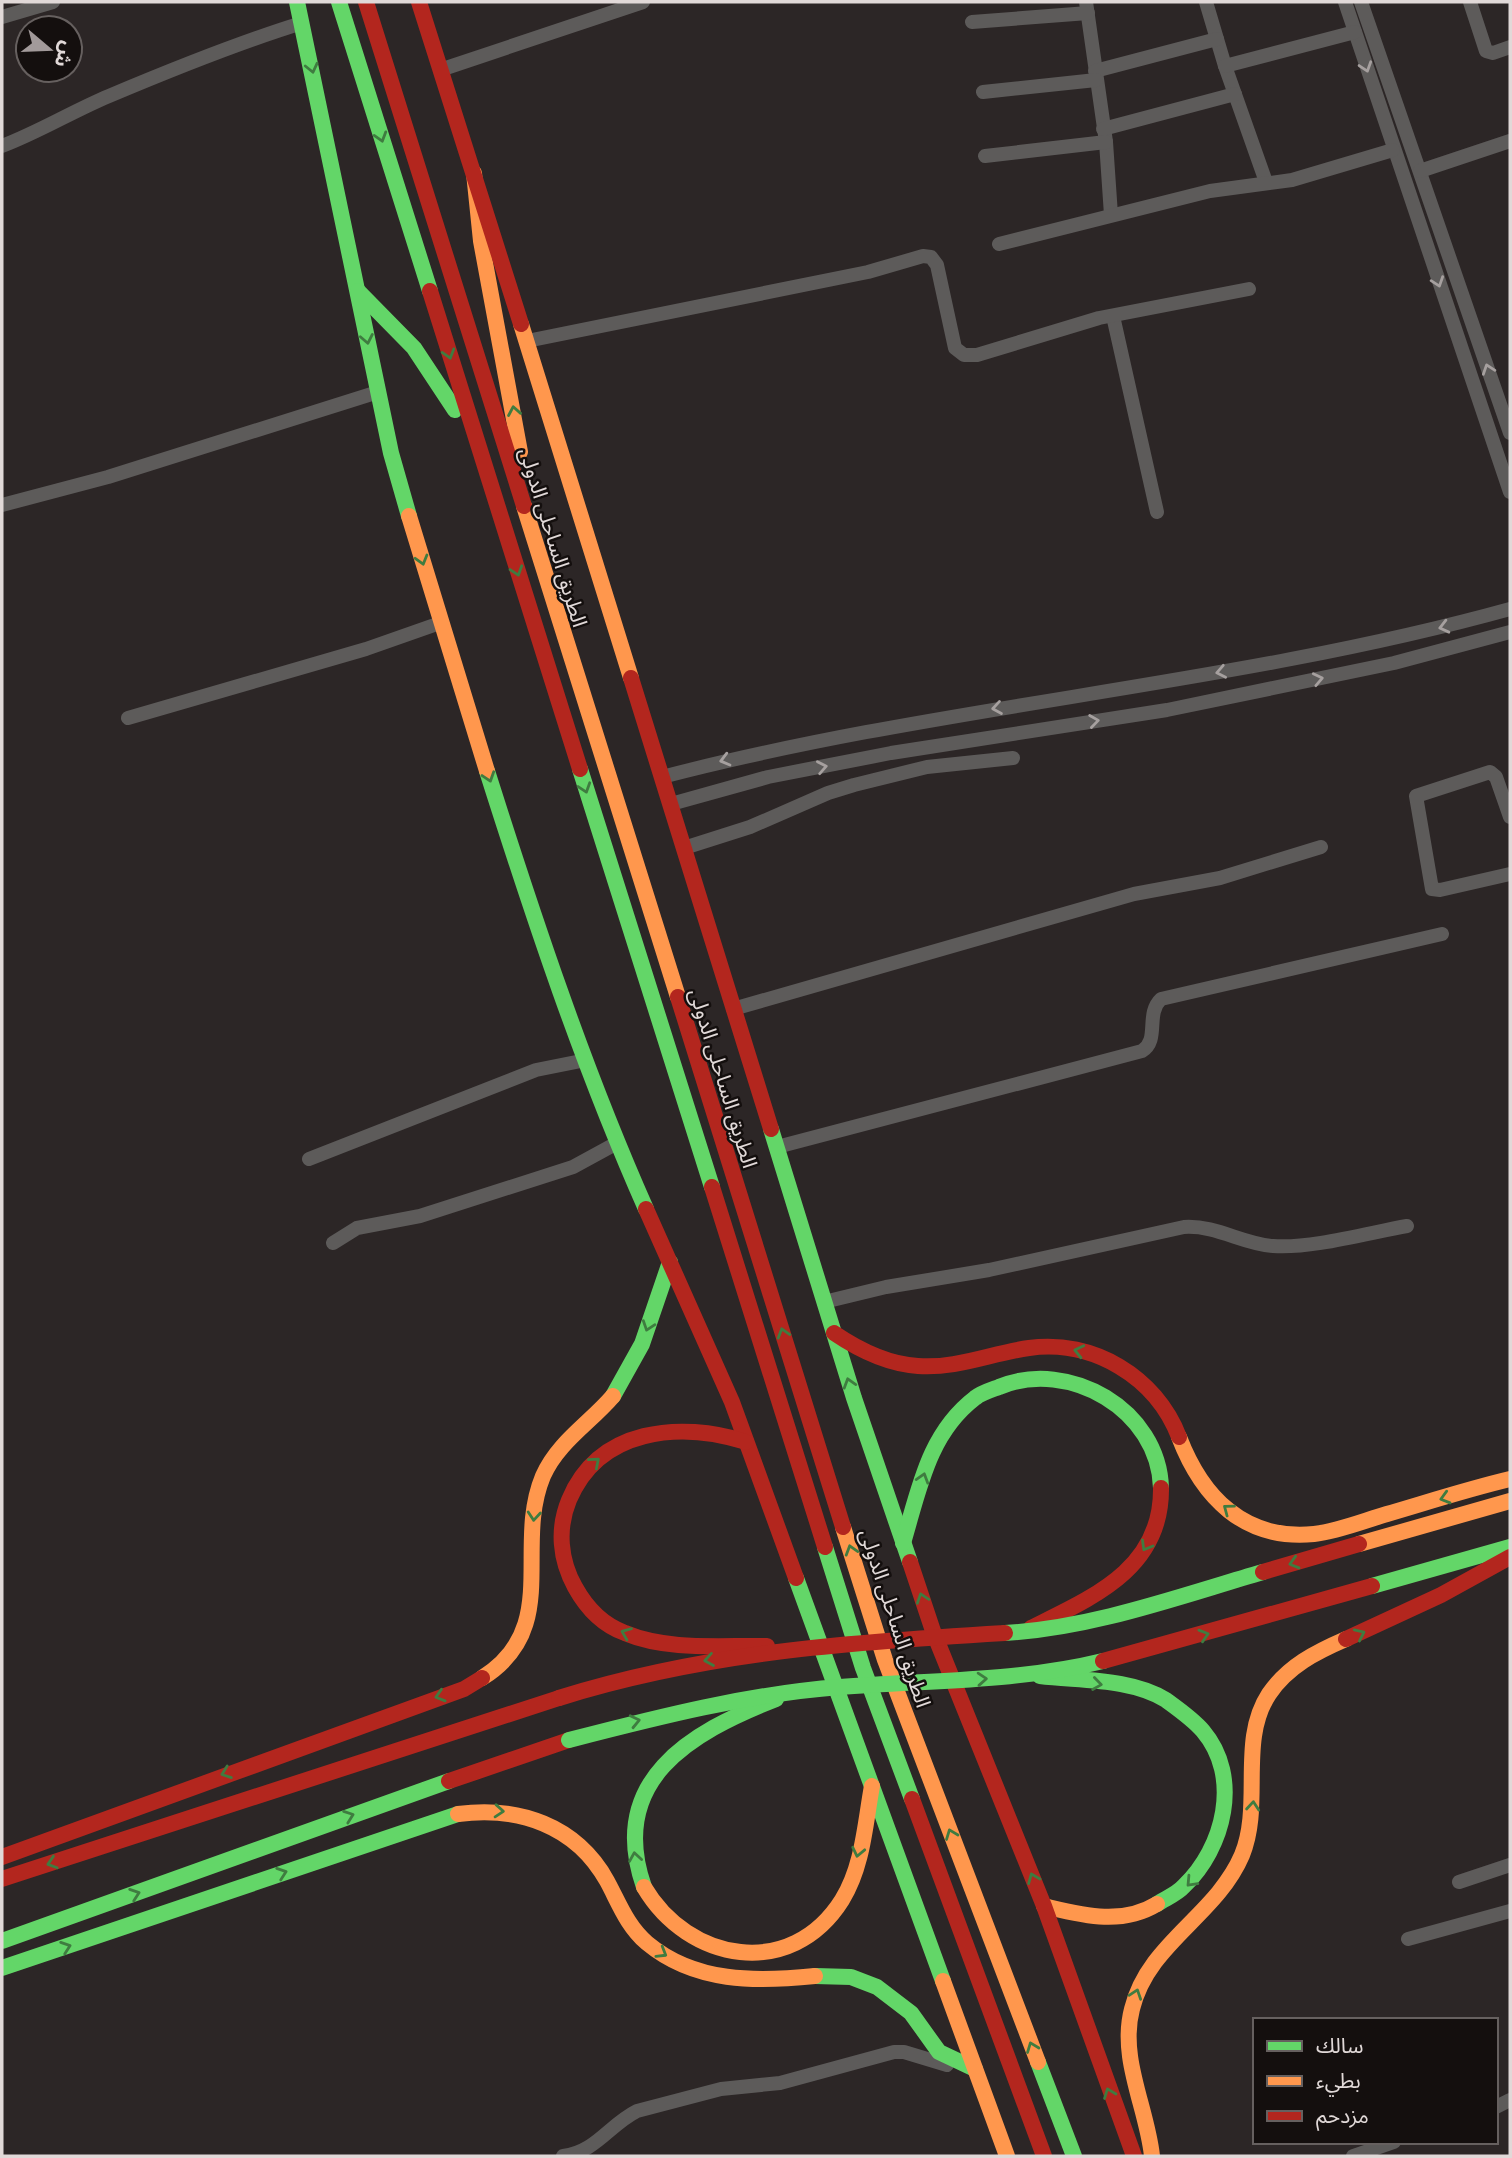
<svg xmlns="http://www.w3.org/2000/svg" width="1512" height="2158" font-family="Ubuntu,'Noto Sans Arabic',sans-serif">
	<style>
		.lines { fill: none; stroke-linecap: round; stroke-linejoin: round }
		.street { stroke: #5d5b5a; stroke-width: 14 }
		.fast { stroke: #63d668; stroke-width: 16 }
		.slow { stroke: #ff974d; stroke-width: 16 }
		.jam { stroke: #b3261e; stroke-width: 16 }
		.fast-bridge { stroke: #63d668; stroke-width: 16 }
		.jam-bridge { stroke: #b3261e; stroke-width: 16 }
		.oneway { stroke: #a6a09f }
		.oneway2 { stroke: #3f7c40 }
		.labels { text-anchor: middle; dominant-baseline: central; stroke-width: 5; stroke-linejoin: round; paint-order: stroke }
		.street-label { font-size: 21px; fill: #e1d9d8; stroke: #140f0e }
	</style>
	<rect width="100%" height="100%" fill="#2c2626"/>
	<g class="lines">
		<g class="street">
			<polyline points="1086,2 1106,142 1111,215"/>
			<polyline points="1206,2 1225,66 1266,182"/>
			<polyline points="1345,2 1510,492"/>
			<polyline points="1361,2 1510,433"/>
			<polyline points="1470,2 1486,51 1493,53 1510,47"/>
			<polyline points="2,17 53,2"/>
			<polyline points="972,22 1088,13"/>
			<polyline points="1225,66 1355,32"/>
			<polyline points="440,70 643,2"/>
			<polyline points="1095,71 1217,39"/>
			<polyline points="983,92 1096,80"/>
			<polyline points="1103,129 1235,94"/>
			<path d="M2 146C39 132 73 111 109 96 173 69 237 43 302 23"/>
			<polyline points="985,156 1106,142"/>
			<polyline points="1420,171 1510,141"/>
			<polyline points="999,244 1210,191 1292,180 1393,150"/>
			<polyline points="1113,316 1157,512"/>
			<polyline points="527,341 868,272 923,256 931,257 937,265 955,348 964,355 977,355 1099,318 1249,289"/>
			<polyline points="2,505 108,477 378,392"/>
			<polyline points="128,718 366,649 440,623"/>
			<path d="M662 777C942 704 1232 686 1510 609"/>
			<polyline points="671,804 768,777 891,753 1167,710 1394,663 1510,632"/>
			<polyline points="1510,817 1496,777 1490,772 1416,796 1432,889 1440,890 1510,874"/>
			<polyline points="684,848 750,827 828,793 854,785 927,767 1013,758"/>
			<polyline points="733,1009 1134,894 1220,878 1321,847"/>
			<path d="M777 1147 1142 1051C1160 1040 1145 1014 1161 999L1442 934"/>
			<polyline points="309,1159 536,1070 586,1060"/>
			<polyline points="333,1243 357,1228 420,1216 573,1167 617,1143"/>
			<path d="M824 1302 886 1287 989 1270 1184 1227C1217 1225 1242 1244 1273 1246 1310 1249 1368 1233 1407 1226"/>
			<polyline points="1459,1882 1510,1865"/>
			<polyline points="1408,1939 1510,1911"/>
			<polyline points="1496,2107 1510,2100"/>
			<path d="M563 2156C596 2152 609 2125 637 2111L721 2089 780 2083 894 2052H904L947 2065"/>
			<polyline points="1353,2156 1394,2142"/>
		</g>
		<g class="fast">
			<polyline points="297,2 391,453 409,516"/>
			<polyline points="339,2 430,291"/>
			<polyline points="358,291 414,348 455,410"/>
			<polyline points="580,769 712,1187"/>
			<path d="M487 771C534 919 583 1067 646 1209"/>
			<polyline points="771,1129 854,1398 910,1562"/>
			<polyline points="613,1396 642,1344 670,1262"/>
			<path d="M903 1543C919 1490 928 1434 975 1398 981 1393 991 1390 999 1387 1069 1358 1159 1410 1161 1488"/>
			<polyline points="825,1547 863,1668 912,1799"/>
			<polyline points="796,1578 943,1981"/>
			<polyline points="1372,1586 1510,1547"/>
			<path d="M1040 1676C1079 1681 1131 1678 1166 1700 1177 1708 1194 1720 1203 1731 1242 1777 1224 1848 1184 1886 1177 1894 1166 1898 1157 1904"/>
			<path d="M644 1887C607 1781 689 1733 776 1699"/>
			<polyline points="2,1941 449,1781"/>
			<polyline points="2,1968 458,1814"/>
			<polyline points="815,1976 851,1977 877,1987 911,2013 939,2052 975,2069"/>
			<polyline points="1038,2062 1074,2156"/>
		</g>
		<g class="slow">
			<polyline points="474,173 481,241 520,452"/>
			<polyline points="521,324 631,678"/>
			<polyline points="524,506 678,997"/>
			<polyline points="409,516 487,771"/>
			<path d="M1179 1437C1202 1497 1244 1541 1314 1534 1339 1531 1363 1521 1387 1514 1428 1502 1468 1489 1510 1479"/>
			<polyline points="843,1527 885,1660 1038,2062"/>
			<polyline points="1359,1544 1510,1501"/>
			<path d="M482 1678C562 1628 513 1548 543 1476 558 1442 590 1423 613 1396"/>
			<path d="M458 1814C518 1806 576 1825 607 1881 619 1903 627 1926 647 1943 695 1983 756 1982 815 1976"/>
			<path d="M644 1887C688 1962 791 1981 842 1900 863 1866 865 1824 872 1786"/>
			<path d="M1044 1906C1082 1915 1121 1926 1157 1904"/>
			<polyline points="943,1981 1007,2156"/>
			<path d="M1152 2156C1147 2108 1119 2058 1132 2009 1148 1943 1216 1916 1242 1855 1263 1804 1238 1741 1269 1694 1288 1666 1316 1652 1346 1639"/>
		</g>
		<g class="jam">
			<polyline points="366,2 524,506"/>
			<polyline points="419,2 521,324"/>
			<polyline points="430,291 580,769"/>
			<polyline points="631,678 771,1129"/>
			<polyline points="678,997 843,1527"/>
			<polyline points="712,1187 825,1547"/>
			<polyline points="646,1209 732,1402 796,1578"/>
			<path d="M834 1333C859 1350 887 1364 918 1366 956 1369 992 1353 1029 1348 1093 1339 1156 1377 1179 1437"/>
			<path d="M746 1442C680 1421 599 1428 569 1500 557 1529 560 1560 575 1587 586 1607 603 1625 625 1633 668 1651 721 1645 767 1646"/>
			<polyline points="910,1562 933,1631 1044,1906 1134,2156"/>
			<path d="M1031 1628C1093 1597 1162 1569 1161 1488"/>
			<polyline points="1346,1639 1441,1595 1510,1557"/>
			<polyline points="449,1781 569,1740"/>
			<polyline points="912,1799 1044,2156"/>
			<polyline points="2,1857 464,1689 482,1678"/>
			<polyline points="2,1879 559,1698"/>
		</g>
		<g class="fast-bridge">
			<path d="M1005 1633C1093 1628 1180 1596 1263 1572"/>
			<path d="M569 1740C658 1717 748 1694 840 1687 928 1680 1017 1682 1103 1661"/>
		</g>
		<g class="jam-bridge">
			<polyline points="1263,1572 1359,1544"/>
			<polyline points="1103,1661 1372,1586"/>
			<path d="M559 1698C706 1652 852 1642 1005 1633"/>
		</g>
	</g>
	<defs><path id="oneway-chevron" d="M-2-3.5L2.5 0L-2 3.5" fill="none" stroke-width="1.6" stroke-linecap="round" stroke-linejoin="round" transform="scale(1.75)"/></defs>
	<g class="oneway">
		<use href="#oneway-chevron" transform="translate(1366 67) rotate(72)"/>
		<use href="#oneway-chevron" transform="translate(1438 282) rotate(71)"/>
		<use href="#oneway-chevron" transform="translate(1488 369) rotate(-109)"/>
		<use href="#oneway-chevron" transform="translate(1444 627) rotate(166)"/>
		<use href="#oneway-chevron" transform="translate(1221 672) rotate(169)"/>
		<use href="#oneway-chevron" transform="translate(1318 679) rotate(-12)"/>
		<use href="#oneway-chevron" transform="translate(997 708) rotate(171)"/>
		<use href="#oneway-chevron" transform="translate(1094 721) rotate(-8)"/>
		<use href="#oneway-chevron" transform="translate(725 760) rotate(165)"/>
		<use href="#oneway-chevron" transform="translate(822 767) rotate(-11)"/>
	</g>
	<g class="oneway2">
		<use href="#oneway-chevron" transform="translate(312 68) rotate(77)"/>
		<use href="#oneway-chevron" transform="translate(381 137) rotate(73)"/>
		<use href="#oneway-chevron" transform="translate(367 339) rotate(79)"/>
		<use href="#oneway-chevron" transform="translate(449 354) rotate(73)"/>
		<use href="#oneway-chevron" transform="translate(514 411) rotate(-100)"/>
		<use href="#oneway-chevron" transform="translate(422 560) rotate(74)"/>
		<use href="#oneway-chevron" transform="translate(517 571) rotate(72)"/>
		<use href="#oneway-chevron" transform="translate(489 777) rotate(72)"/>
		<use href="#oneway-chevron" transform="translate(585 788) rotate(72)"/>
		<use href="#oneway-chevron" transform="translate(648 1326) rotate(109)"/>
		<use href="#oneway-chevron" transform="translate(783 1333) rotate(-107)"/>
		<use href="#oneway-chevron" transform="translate(1079 1351) rotate(-167)"/>
		<use href="#oneway-chevron" transform="translate(849 1383) rotate(-107)"/>
		<use href="#oneway-chevron" transform="translate(595 1462) rotate(-41)"/>
		<use href="#oneway-chevron" transform="translate(923 1478) rotate(-73)"/>
		<use href="#oneway-chevron" transform="translate(1445 1498) rotate(164)"/>
		<use href="#oneway-chevron" transform="translate(1228 1509) rotate(-143)"/>
		<use href="#oneway-chevron" transform="translate(534 1516) rotate(95)"/>
		<use href="#oneway-chevron" transform="translate(1146 1546) rotate(120)"/>
		<use href="#oneway-chevron" transform="translate(851 1550) rotate(-107)"/>
		<use href="#oneway-chevron" transform="translate(1294 1563) rotate(164)"/>
		<use href="#oneway-chevron" transform="translate(922 1598) rotate(-109)"/>
		<use href="#oneway-chevron" transform="translate(626 1633) rotate(-158)"/>
		<use href="#oneway-chevron" transform="translate(1360 1634) rotate(-25)"/>
		<use href="#oneway-chevron" transform="translate(1204 1635) rotate(-17)"/>
		<use href="#oneway-chevron" transform="translate(709 1660) rotate(170)"/>
		<use href="#oneway-chevron" transform="translate(982 1679) rotate(-4)"/>
		<use href="#oneway-chevron" transform="translate(1097 1684) rotate(8)"/>
		<use href="#oneway-chevron" transform="translate(440 1696) rotate(163)"/>
		<use href="#oneway-chevron" transform="translate(635 1721) rotate(-13)"/>
		<use href="#oneway-chevron" transform="translate(226 1773) rotate(160)"/>
		<use href="#oneway-chevron" transform="translate(1253 1806) rotate(-85)"/>
		<use href="#oneway-chevron" transform="translate(499 1811) rotate(4)"/>
		<use href="#oneway-chevron" transform="translate(349 1816) rotate(-20)"/>
		<use href="#oneway-chevron" transform="translate(951 1834) rotate(-111)"/>
		<use href="#oneway-chevron" transform="translate(858 1852) rotate(102)"/>
		<use href="#oneway-chevron" transform="translate(635 1857) rotate(-99)"/>
		<use href="#oneway-chevron" transform="translate(52 1863) rotate(162)"/>
		<use href="#oneway-chevron" transform="translate(282 1873) rotate(-19)"/>
		<use href="#oneway-chevron" transform="translate(1033 1878) rotate(-112)"/>
		<use href="#oneway-chevron" transform="translate(1191 1882) rotate(133)"/>
		<use href="#oneway-chevron" transform="translate(135 1894) rotate(-19)"/>
		<use href="#oneway-chevron" transform="translate(66 1947) rotate(-19)"/>
		<use href="#oneway-chevron" transform="translate(662 1953) rotate(31)"/>
		<use href="#oneway-chevron" transform="translate(1136 1994) rotate(-71)"/>
		<use href="#oneway-chevron" transform="translate(1032 2047) rotate(-111)"/>
		<use href="#oneway-chevron" transform="translate(1109 2093) rotate(-111)"/>
	</g>
	<g class="labels">
		<g class="street-label">
			<text transform="translate(554 537) rotate(73)">الطريق الساحلى الدولى</text>
			<text transform="translate(724 1078) rotate(73)">الطريق الساحلى الدولى</text>
			<text transform="translate(896 1618) rotate(72)">الطريق الساحلى الدولى</text>
		</g>
	</g>
	<rect width="1512" height="2158" fill="none" stroke="#e1d9d8" stroke-width="7"/>
	<rect x="1253" y="2018" width="245" height="126" fill="#140f0e" stroke="#66605f" stroke-width="2"/>
	<rect x="1267" y="2041" width="35" height="10" fill="#63d668" stroke="#66605f" stroke-width="2"/>
	<text x="1316" y="2053" font-size="21" fill="#e1d9d8">سالك</text>
	<rect x="1267" y="2076" width="35" height="10" fill="#ff974d" stroke="#66605f" stroke-width="2"/>
	<text x="1316" y="2088" font-size="21" fill="#e1d9d8">بطيء</text>
	<rect x="1267" y="2111" width="35" height="10" fill="#b3261e" stroke="#66605f" stroke-width="2"/>
	<text x="1316" y="2123" font-size="21" fill="#e1d9d8">مزدحم</text>
	<g transform="translate(49 49) rotate(109)"><circle r="33" fill="#140f0e" stroke="#66605f" stroke-width="2"/>
	<path d="M0-5L12 26L0 18L-12 26Z" fill="#a29a9a"/>
	<text y="-10" font-size="19" font-weight="bold" text-anchor="middle" fill="#e1d9d8">ش</text>
	</g>
</svg>
